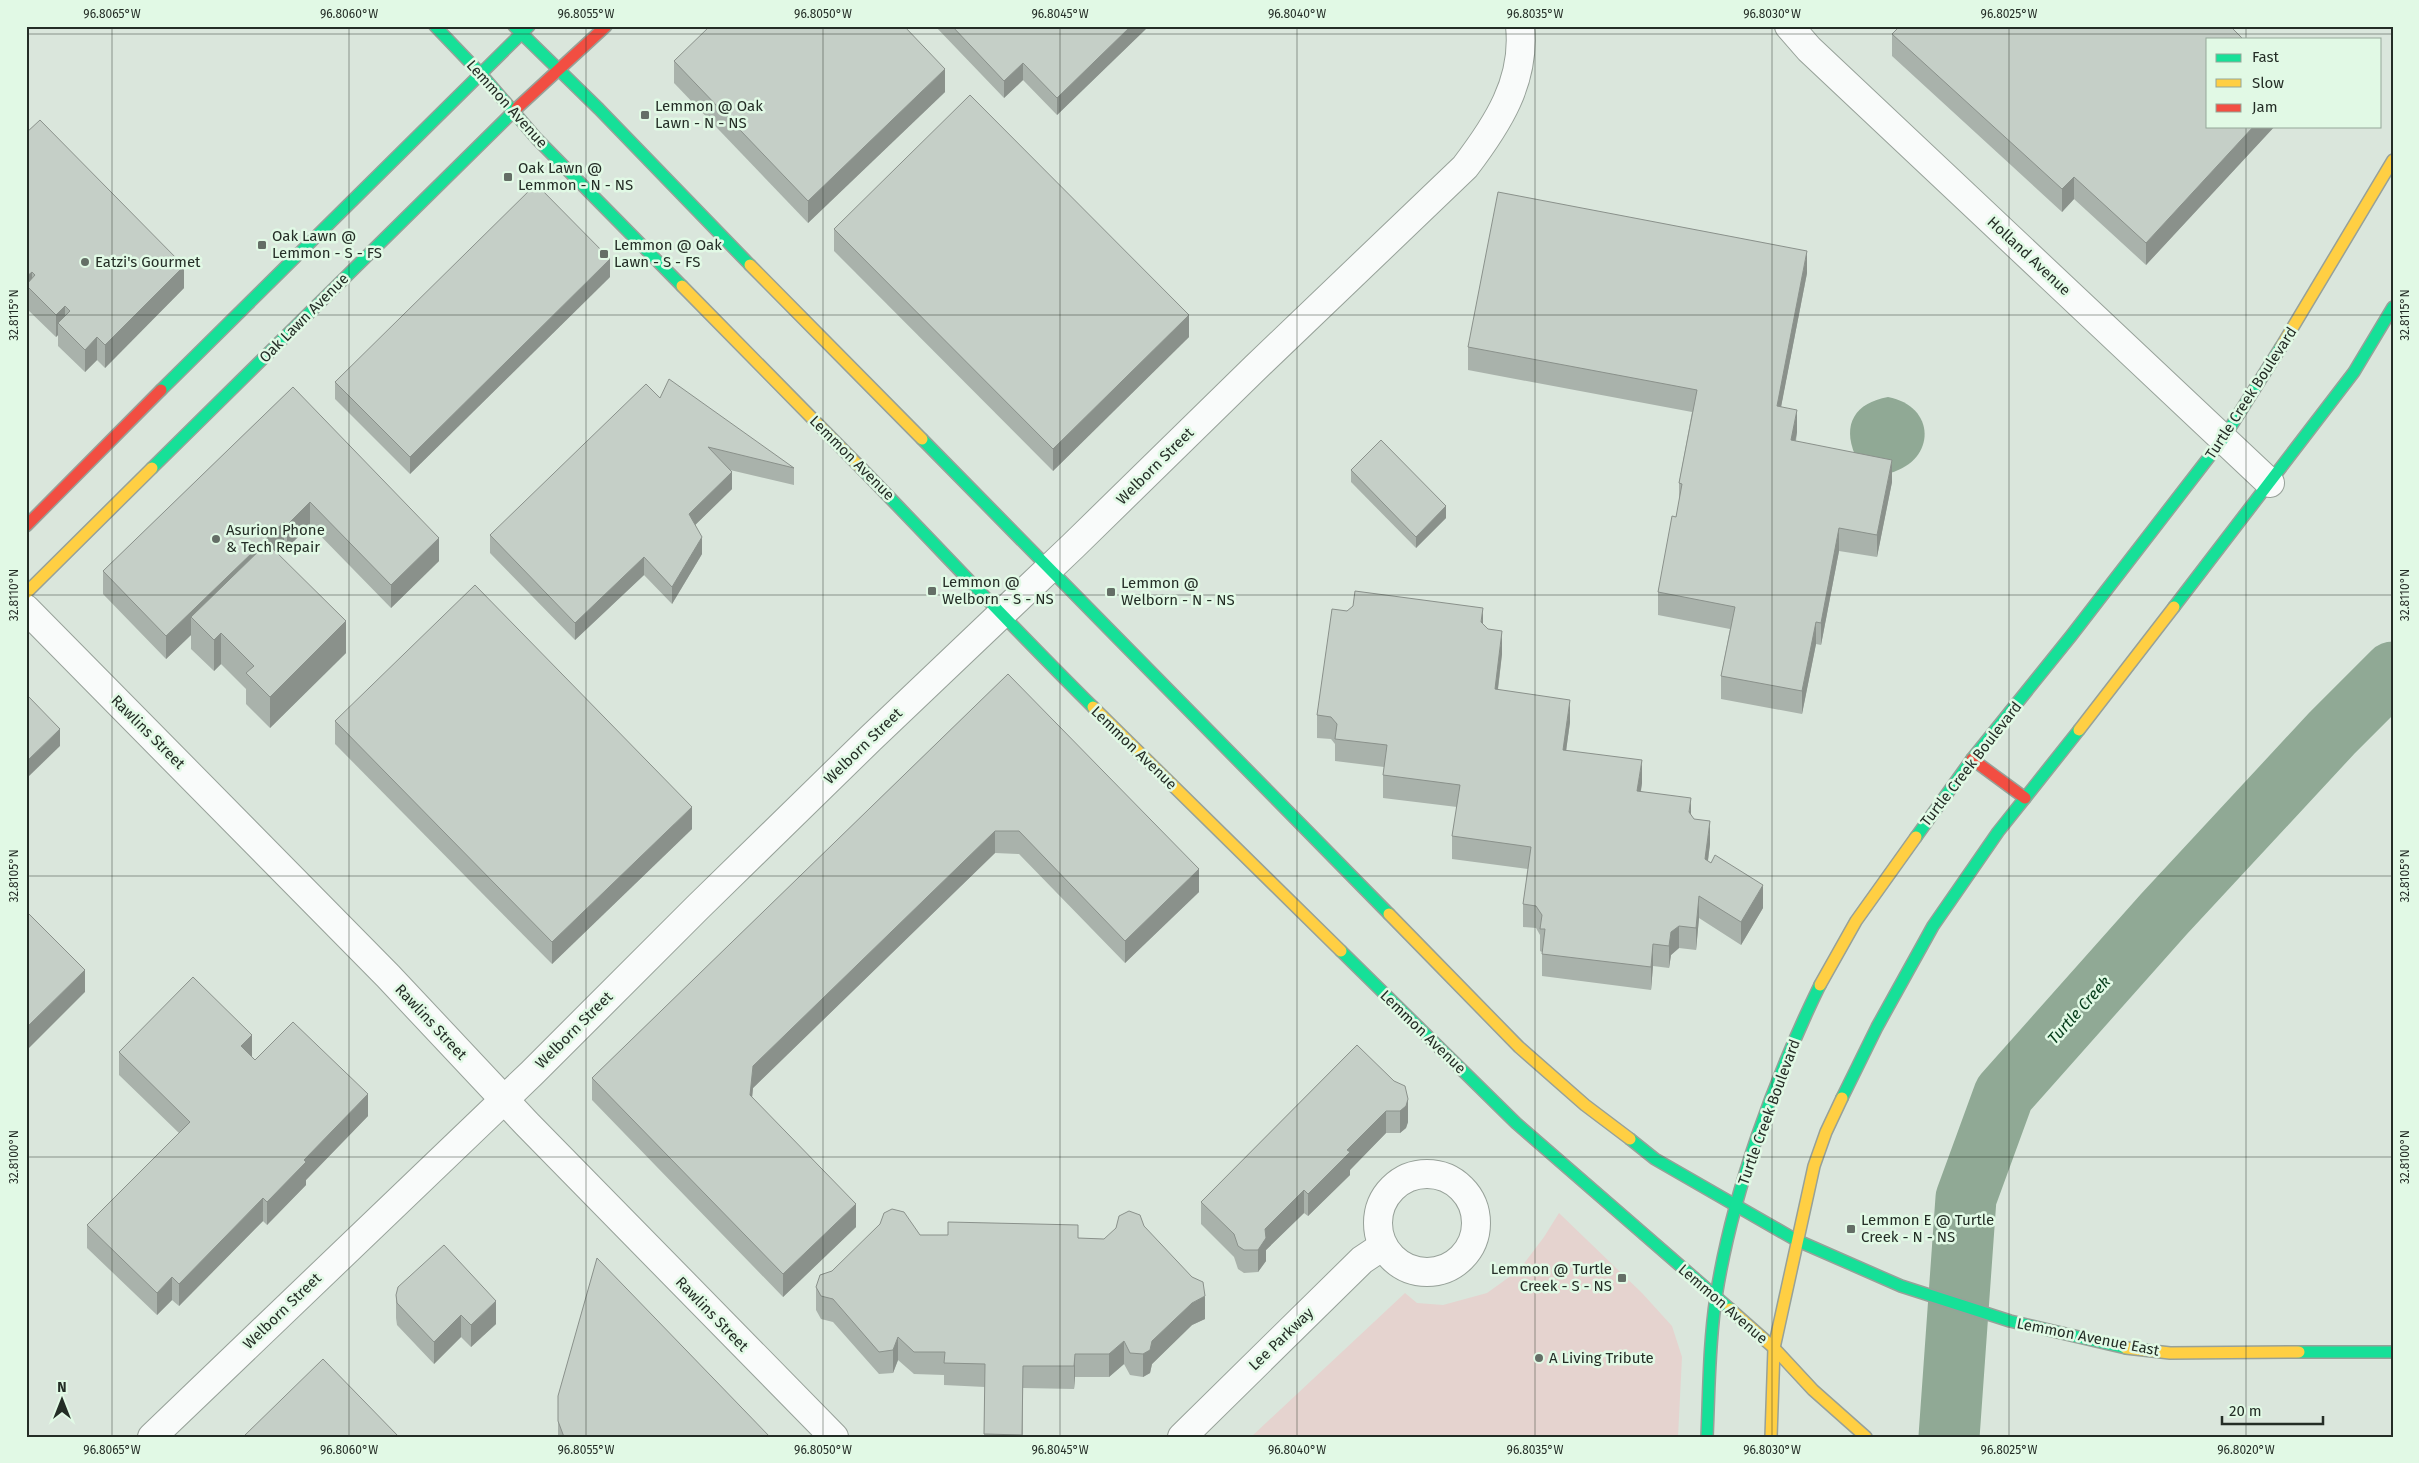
<svg xmlns="http://www.w3.org/2000/svg" width="2419" height="1463" font-family="'Fira Sans',sans-serif">
	<style>
		.green { fill: #e5d3cf }
		.water { fill: #90a995 }
		.lines { fill: none; stroke-linecap: round; stroke-linejoin: round }
		.river { stroke: #90a995; stroke-width: 61 }
		.street-casing { stroke: #97a199; stroke-width: 30 }
		.fast-casing { stroke: #97a199; stroke-width: 14 }
		.slow-casing { stroke: #97a199; stroke-width: 14 }
		.jam-casing { stroke: #97a199; stroke-width: 14 }
		.street { stroke: #f9fbfa; stroke-width: 28 }
		.fast { stroke: #16e098; stroke-width: 11 }
		.slow { stroke: #ffcf43; stroke-width: 11 }
		.jam { stroke: #f24e42; stroke-width: 11 }
		.wall { fill: #a9b2ab }
		.shaded-wall { fill: #8a918b }
		.building { fill: #c5cfc7; stroke: #8a918b }
		.ticks { fill: none; stroke: #242d26; stroke-width: 1; stroke-opacity: 0.45 }
		.poi-dot { fill: #646e66; stroke: #e1f9e5; stroke-width: 2 }
		.labels { text-anchor: middle; dominant-baseline: central; stroke-width: 5; stroke-linejoin: round; paint-order: stroke }
		.street-label { font-size: 15px; fill: #242d26; stroke: #e1f9e5 }
		.poi-label { font-size: 15px; fill: #242d26; stroke: #e1f9e5; text-anchor: start }
		.water-label { font-size: 16px; font-style: italic; fill: #053c1a; stroke: #e1f9e5 }
		.neatline { fill: none; stroke: #242d26; stroke-width: 2 }
		.ticks-label { font-size: 12px; text-anchor: middle; fill: #242d26 }
	</style>
	<rect width="100%" height="100%" fill="#dae6dc"/>
	<polygon class="green" points="1559,1213 1642,1293 1672,1326 1682,1357 1678,1437 1251,1437 1405,1293 1417,1303 1443,1305 1487,1293 1519,1270 1544,1237"/>
	<path class="water" d="M1888 397C1936 406 1937 460 1890 473L1855 455C1842 424 1855 403 1888 397Z"/>
	<g class="lines">
		<polyline class="river" points="1949,1437 1966,1198 2004,1094 2164,914 2332,733 2393,672"/>
		<defs>
			<g id="street">
				<polyline points="1789,26 1809,49 2270,483"/>
				<polyline points="26,609 388,976 527,1124 834,1437"/>
				<circle cx="1427" cy="1223" r="49"/>
				<path d="M152 1437 532 1073 698 907 870 739 1073 546 1255 368 1465 167C1497 125 1526 81 1520 26"/>
				<polyline points="1182,1437 1362,1260 1383,1246"/>
			</g>
			<g id="fast">
				<polyline points="435,26 481,74 537,139 682,286"/>
				<polyline points="514,26 599,109 750,265"/>
				<polyline points="161,390 529,26"/>
				<polyline points="922,439 1389,914"/>
				<polyline points="152,468 517,108"/>
				<path d="M862 469C939 548 1014 629 1093 707"/>
				<polyline points="2174,607 2354,372 2393,307"/>
				<polyline points="1916,837 1972,759 2071,636 2223,439 2281,347"/>
				<polyline points="1341,951 1516,1123 1730,1309"/>
				<polyline points="1842,1098 1877,1027 1933,926 1998,832 2079,730"/>
				<polyline points="1630,1139 1655,1159 1796,1240 1901,1286 2010,1321 2126,1348"/>
				<polyline points="2299,1352 2393,1352"/>
				<path d="M1707 1437C1709 1391 1709 1343 1716 1297 1732 1194 1774 1079 1820 985"/>
			</g>
			<g id="slow">
				<polyline points="750,265 922,439"/>
				<polyline points="682,286 862,469"/>
				<polyline points="2281,347 2393,160"/>
				<polyline points="26,593 152,468"/>
				<polyline points="1093,707 1341,951"/>
				<polyline points="2079,730 2174,607"/>
				<polyline points="1389,914 1519,1047 1585,1105 1630,1139"/>
				<polyline points="1820,985 1856,921 1916,837"/>
				<polyline points="1730,1309 1774,1348 1813,1390 1866,1437"/>
				<polyline points="2126,1348 2170,1353 2299,1352"/>
				<polyline points="1771,1437 1774,1348 1814,1166 1826,1132 1842,1098"/>
			</g>
			<g id="jam">
				<polyline points="517,108 606,26"/>
				<polyline points="26,526 161,390"/>
				<polyline points="1972,759 2025,798"/>
			</g>
		</defs>
		<use href="#street" class="street-casing"/>
		<use href="#fast" class="fast-casing"/>
		<use href="#slow" class="slow-casing"/>
		<use href="#jam" class="jam-casing"/>
		<use href="#street" class="street"/>
		<use href="#fast" class="fast"/>
		<use href="#slow" class="slow"/>
		<use href="#jam" class="jam"/>
	</g>
	<g class="wall">
		<polygon points="935,26 1149,26 1057,115 1023,80 1004,98"/>
		<polygon points="1892,34 2208,126 2275,126 2146,265 2074,199 2062,212 1892,56"/>
		<polygon points="674,61 945,92 808,223 674,83"/>
		<polygon points="26,133 184,288 105,368 97,360 85,372 58,346 58,335 56,337 26,308"/>
		<polygon points="834,229 1189,337 1053,471 834,251"/>
		<polygon points="1807,273 1781,406 1797,432 1796,441 1892,482 1877,557 1839,551 1821,645 1816,644 1802,714 1721,699 1721,676 1730,629 1658,615 1658,592 1676,517 1679,504 1679,483 1692,412 1468,370 1468,347"/>
		<polygon points="610,277 410,474 335,399 335,382"/>
		<polygon points="293,387 439,561 391,608 310,525 287,548 284,545 276,552 346,653 270,728 246,704 246,689 221,664 214,671 191,649 191,635 166,659 103,594 103,571"/>
		<polygon points="660,398 794,468 794,485 730,470 732,489 695,525 702,554 672,604 644,575 575,640 490,553 490,535"/>
		<polygon points="1351,470 1446,518 1416,548 1351,482"/>
		<polygon points="1347,611 1483,624 1502,654 1498,690 1570,722 1566,751 1642,783 1641,791 1691,815 1710,844 1708,861 1763,908 1741,945 1699,918 1696,950 1679,948 1671,955 1669,968 1653,966 1651,990 1542,976 1542,952 1540,951 1540,935 1536,928 1523,927 1523,904 1528,869 1452,859 1452,836 1457,807 1383,798 1383,775 1384,767 1335,761 1335,744 1331,739 1317,738 1317,715"/>
		<polygon points="1008,674 1199,892 1125,963 1019,854 995,853 753,1088 752,1097 856,1227 783,1297 592,1100 592,1078"/>
		<polygon points="335,721 692,829 552,964 335,744"/>
		<polygon points="1357,1045 1408,1122 1406,1128 1400,1133 1386,1133 1350,1170 1350,1175 1308,1216 1304,1213 1266,1250 1266,1261 1258,1272 1244,1273 1238,1269 1234,1257 1201,1224 1201,1202"/>
		<polygon points="119,1052 252,1057 255,1060 368,1116 306,1180 306,1185 267,1225 263,1221 179,1306 172,1300 157,1315 87,1248 87,1225 179,1133 119,1075"/>
		<polygon points="1144,1226 1205,1319 1192,1325 1152,1364 1150,1373 1143,1377 1130,1375 1124,1364 1109,1377 1075,1377 1074,1389 1023,1388 1023,1437 984,1437 985,1387 944,1385 944,1375 914,1374 898,1360 893,1373 879,1374 833,1322 821,1319 816,1310 816,1287 832,1271 920,1235 1104,1239"/>
		<polygon points="396,1295 496,1324 471,1347 461,1337 434,1364 397,1325 396,1318"/>
		<polygon points="558,1396 770,1437 558,1437"/>
	</g>
	<g class="shaded-wall">
		<polygon points="1131,26 1149,26 1057,115 1057,98"/>
		<polygon points="1023,63 1023,80 1004,98 1004,81"/>
		<polygon points="945,69 945,92 808,223 808,201"/>
		<polygon points="2254,126 2275,126 2146,265 2146,243"/>
		<polygon points="2074,177 2074,199 2062,212 2062,189"/>
		<polygon points="1807,251 1807,273 1777,428 1777,406"/>
		<polygon points="610,259 610,277 410,474 410,457"/>
		<polygon points="184,266 184,288 105,368 105,345"/>
		<polygon points="32,272 32,291 26,285 26,277"/>
		<polygon points="65,306 65,328 58,323 58,335 56,337 56,315"/>
		<polygon points="1189,315 1189,337 1053,471 1053,449"/>
		<polygon points="97,337 97,360 85,372 85,350"/>
		<polygon points="1797,410 1797,432 1791,463 1791,440"/>
		<polygon points="1892,460 1892,482 1877,557 1877,535"/>
		<polygon points="732,472 732,489 689,531 689,514"/>
		<polygon points="310,502 310,525 287,548 287,525"/>
		<polygon points="1446,506 1446,518 1416,548 1416,537"/>
		<polygon points="284,522 284,545 200,626 191,617 191,635 166,659 166,636"/>
		<polygon points="1839,528 1839,551 1821,645 1821,623"/>
		<polygon points="702,537 702,554 672,604 672,587"/>
		<polygon points="439,538 439,561 391,608 391,585"/>
		<polygon points="644,557 644,575 575,640 575,623"/>
		<polygon points="1483,608 1483,631 1481,622"/>
		<polygon points="346,621 346,653 270,728 270,697"/>
		<polygon points="1816,622 1816,644 1802,714 1802,691"/>
		<polygon points="1502,631 1502,654 1495,712 1495,689"/>
		<polygon points="221,633 221,664 214,671 214,640"/>
		<polygon points="1570,700 1570,722 1563,773 1563,750"/>
		<polygon points="60,729 60,746 26,779 26,762"/>
		<polygon points="1642,760 1642,783 1637,813 1637,791"/>
		<polygon points="1691,798 1691,820 1689,812"/>
		<polygon points="692,807 692,829 552,964 552,942"/>
		<polygon points="1710,821 1710,844 1705,882 1705,859"/>
		<polygon points="995,831 995,853 753,1088 750,1118 750,1095 753,1066"/>
		<polygon points="1199,869 1199,892 1125,963 1125,941"/>
		<polygon points="1763,885 1763,908 1741,945 1741,922"/>
		<polygon points="1699,896 1699,918 1696,950 1696,928"/>
		<polygon points="1679,926 1679,948 1671,955 1669,968 1669,946 1671,932"/>
		<polygon points="1653,944 1653,966 1651,990 1651,967"/>
		<polygon points="85,970 85,992 26,1051 26,1028"/>
		<polygon points="252,1035 252,1058 241,1046"/>
		<polygon points="368,1094 368,1116 306,1180 306,1185 267,1225 267,1202 304,1160"/>
		<polygon points="1408,1099 1408,1122 1406,1128 1400,1133 1400,1111"/>
		<polygon points="1386,1111 1386,1133 1350,1170 1350,1175 1308,1216 1308,1194 1347,1150"/>
		<polygon points="1304,1190 1304,1213 1266,1250 1266,1261 1258,1272 1258,1250 1265,1229"/>
		<polygon points="263,1198 263,1221 179,1306 179,1284"/>
		<polygon points="856,1204 856,1227 783,1297 783,1274"/>
		<polygon points="172,1277 172,1300 157,1315 157,1293"/>
		<polygon points="1205,1296 1205,1319 1192,1325 1152,1364 1150,1373 1143,1377 1143,1354 1152,1341 1192,1303"/>
		<polygon points="496,1301 496,1324 471,1347 471,1325"/>
		<polygon points="461,1315 461,1337 434,1364 434,1342"/>
		<polygon points="898,1337 898,1360 893,1373 893,1350"/>
		<polygon points="1124,1341 1124,1364 1109,1377 1109,1354"/>
		<polygon points="1075,1354 1075,1377 1074,1389 1074,1366"/>
	</g>
	<g class="building">
		<polygon points="710,26 904,26 945,69 808,201 674,61"/>
		<polygon points="952,26 1131,26 1057,98 1023,63 1004,81"/>
		<polygon points="1900,26 2230,26 2243,39 2208,39 2208,126 2254,126 2146,243 2074,177 2062,189 1892,34"/>
		<polygon points="970,95 1189,315 1053,449 834,229"/>
		<polygon points="40,120 184,266 105,345 97,337 85,350 58,323 70,311 65,306 56,315 26,285 35,275 32,272 26,277 26,133"/>
		<polygon points="536,184 610,259 410,457 335,382"/>
		<polygon points="1498,192 1807,251 1777,406 1797,410 1791,440 1892,460 1877,535 1839,528 1821,623 1816,622 1802,691 1721,676 1735,607 1658,592 1672,516 1676,517 1682,484 1679,483 1697,390 1468,347"/>
		<polygon points="669,379 794,468 708,447 732,472 689,514 702,537 672,587 644,557 575,623 490,535 646,384 660,398"/>
		<polygon points="293,387 439,538 391,585 310,502 287,525 284,522 166,636 103,571"/>
		<polygon points="1381,440 1446,506 1416,537 1351,470"/>
		<polygon points="267,543 346,621 270,697 246,673 254,666 221,633 214,640 191,617"/>
		<polygon points="475,585 692,807 552,942 335,721"/>
		<polygon points="1355,591 1483,608 1481,622 1488,629 1502,631 1495,689 1570,700 1563,750 1642,760 1637,791 1691,798 1689,812 1694,819 1710,821 1705,859 1711,863 1715,855 1763,885 1741,922 1699,896 1696,928 1679,926 1671,932 1669,946 1653,944 1651,967 1542,954 1545,929 1540,929 1542,915 1536,906 1523,904 1531,847 1452,836 1460,785 1383,775 1387,745 1335,739 1337,724 1331,717 1317,715 1332,609 1347,611 1353,606"/>
		<polygon points="1008,674 1199,869 1125,941 1019,831 995,831 753,1066 750,1095 856,1204 783,1274 592,1078"/>
		<polygon points="28,696 60,729 26,762 26,697"/>
		<polygon points="26,911 85,970 26,1028"/>
		<polygon points="193,977 252,1035 241,1046 255,1060 293,1022 368,1094 304,1160 306,1162 267,1202 263,1198 179,1284 172,1277 157,1293 87,1225 190,1122 119,1052"/>
		<polygon points="1357,1045 1394,1081 1405,1086 1408,1099 1406,1106 1400,1111 1386,1111 1347,1150 1350,1152 1308,1194 1304,1190 1265,1229 1266,1238 1258,1250 1244,1250 1238,1246 1234,1234 1201,1202"/>
		<polygon points="892,1209 904,1212 920,1235 948,1235 948,1222 1078,1225 1078,1238 1104,1239 1116,1228 1119,1216 1129,1211 1140,1215 1144,1226 1192,1277 1203,1282 1205,1296 1192,1303 1152,1341 1150,1350 1143,1354 1130,1353 1124,1341 1109,1354 1075,1354 1074,1366 1023,1366 1022,1435 984,1434 985,1364 944,1363 945,1352 914,1352 898,1337 893,1350 879,1352 833,1299 821,1296 816,1287 820,1275 832,1271 880,1224 884,1213"/>
		<polygon points="444,1245 496,1301 471,1325 461,1315 434,1342 397,1303 396,1295 398,1287"/>
		<polygon points="597,1258 770,1437 564,1437 558,1421 558,1396"/>
		<polygon points="323,1359 399,1437 243,1437"/>
	</g>
	<path class="ticks" d="M112 26V1437M349 26V1437M586 26V1437M823 26V1437M1060 26V1437M1297 26V1437M1535 26V1437M1772 26V1437M2009 26V1437M2246 26V39M26 34H2393M2246 126V1437M26 315H2393M26 595H2393M26 876H2393M26 1157H2393"/>
	<g class="poi-dot">
		<rect x="640" y="110" width="10" height="10" rx="2.5"/>
		<rect x="503" y="172" width="10" height="10" rx="2.5"/>
		<rect x="257" y="240" width="10" height="10" rx="2.5"/>
		<rect x="599" y="249" width="10" height="10" rx="2.5"/>
		<circle cx="85" cy="262" r="5"/>
		<circle cx="216" cy="539" r="5"/>
		<rect x="927" y="586" width="10" height="10" rx="2.5"/>
		<rect x="1106" y="587" width="10" height="10" rx="2.5"/>
		<rect x="1846" y="1224" width="10" height="10" rx="2.5"/>
		<rect x="1617" y="1273" width="10" height="10" rx="2.5"/>
		<circle cx="1539" cy="1358" r="5"/>
	</g>
	<g class="labels">
		<g class="street-label">
			<text transform="translate(507 104) rotate(48)">Lemmon Avenue</text>
			<text transform="translate(2029 256) rotate(43)">Holland Avenue</text>
			<text transform="translate(304 318) rotate(-45)">Oak Lawn Avenue</text>
			<text transform="translate(2251 393) rotate(-57)">Turtle Creek Boulevard</text>
			<text transform="translate(852 458) rotate(45)">Lemmon Avenue</text>
			<text transform="translate(1155 466) rotate(-45)">Welborn Street</text>
			<text transform="translate(148 732) rotate(45)">Rawlins Street</text>
			<text transform="translate(863 746) rotate(-44)">Welborn Street</text>
			<text transform="translate(1134 748) rotate(44)">Lemmon Avenue</text>
			<text transform="translate(1971 764) rotate(-52)">Turtle Creek Boulevard</text>
			<text transform="translate(431 1022) rotate(47)">Rawlins Street</text>
			<text transform="translate(574 1030) rotate(-45)">Welborn Street</text>
			<text transform="translate(1423 1032) rotate(44)">Lemmon Avenue</text>
			<text transform="translate(1769 1112) rotate(-70)">Turtle Creek Boulevard</text>
			<text transform="translate(1723 1304) rotate(41)">Lemmon Avenue</text>
			<text transform="translate(282 1311) rotate(-44)">Welborn Street</text>
			<text transform="translate(712 1314) rotate(46)">Rawlins Street</text>
			<text transform="translate(2088 1337) rotate(11)">Lemmon Avenue East</text>
			<text transform="translate(1281 1339) rotate(-44)">Lee Parkway</text>
		</g>
		<g class="poi-label">
			<text x="655" y="106">Lemmon @ Oak<tspan x="655" dy="17">Lawn - N - NS</tspan></text>
			<text x="518" y="168">Oak Lawn @<tspan x="518" dy="17">Lemmon - N - NS</tspan></text>
			<text x="272" y="236">Oak Lawn @<tspan x="272" dy="17">Lemmon - S - FS</tspan></text>
			<text x="614" y="245">Lemmon @ Oak<tspan x="614" dy="17">Lawn - S - FS</tspan></text>
			<text x="95" y="262">Eatzi's Gourmet</text>
			<text x="226" y="530">Asurion Phone<tspan x="226" dy="17">&amp; Tech Repair</tspan></text>
			<text x="942" y="582">Lemmon @<tspan x="942" dy="17">Welborn - S - NS</tspan></text>
			<text x="1121" y="583">Lemmon @<tspan x="1121" dy="17">Welborn - N - NS</tspan></text>
			<text x="1861" y="1220">Lemmon E @ Turtle<tspan x="1861" dy="17">Creek - N - NS</tspan></text>
			<text x="1612" y="1269" text-anchor="end">Lemmon @ Turtle<tspan x="1612" dy="17">Creek - S - NS</tspan></text>
			<text x="1549" y="1358">A Living Tribute</text>
		</g>
		<g class="water-label">
			<text transform="translate(2079 1010) rotate(-48)">Turtle Creek</text>
		</g>
	</g>
	<rect width="2419" height="1463" fill="none" stroke="#e1f9e5" stroke-width="55"/>
	<rect x="2206" y="38" width="175" height="90" fill="#e1f9e5" stroke="#95a799"/>
	<rect x="2216" y="54" width="25" height="8" fill="#16e098" stroke="#95a799"/>
	<text x="2252" y="62" font-size="15" fill="#242d26">Fast</text>
	<rect x="2216" y="79" width="25" height="8" fill="#ffcf43" stroke="#95a799"/>
	<text x="2252" y="88" font-size="15" fill="#242d26">Slow</text>
	<rect x="2216" y="104" width="25" height="8" fill="#f24e42" stroke="#95a799"/>
	<text x="2252" y="112" font-size="15" fill="#242d26">Jam</text>
	<g transform="translate(62 1400)" stroke="#e1f9e5" stroke-width="4" paint-order="stroke">
	<path d="M0-4L9 19L0 12L-9 19Z" fill="#242d26"/>
	<text y="-8" font-size="14" font-weight="bold" text-anchor="middle" fill="#242d26">N</text>
	</g>
	<path d="M2222 1416v8h101v-8" fill="none" stroke="#242d26" stroke-width="2.5"/>
	<text x="2229" y="1416" font-size="15" fill="#242d26" stroke="#e1f9e5" stroke-width="4" paint-order="stroke">20 m</text>
	<rect x="28" y="28" width="2364" height="1408" class="neatline"/>
	<g class="ticks-label">
		<text x="112" y="18">96.8065°W</text>
		<text x="349" y="18">96.8060°W</text>
		<text x="586" y="18">96.8055°W</text>
		<text x="823" y="18">96.8050°W</text>
		<text x="1060" y="18">96.8045°W</text>
		<text x="1297" y="18">96.8040°W</text>
		<text x="1535" y="18">96.8035°W</text>
		<text x="1772" y="18">96.8030°W</text>
		<text x="2009" y="18">96.8025°W</text>
		<text transform="translate(14 315) rotate(-90)" y="4">32.8115°N</text>
		<text transform="translate(2405 315) rotate(-90)" y="4">32.8115°N</text>
		<text transform="translate(14 595) rotate(-90)" y="4">32.8110°N</text>
		<text transform="translate(2405 595) rotate(-90)" y="4">32.8110°N</text>
		<text transform="translate(14 876) rotate(-90)" y="4">32.8105°N</text>
		<text transform="translate(2405 876) rotate(-90)" y="4">32.8105°N</text>
		<text transform="translate(14 1157) rotate(-90)" y="4">32.8100°N</text>
		<text transform="translate(2405 1157) rotate(-90)" y="4">32.8100°N</text>
		<text x="112" y="1454">96.8065°W</text>
		<text x="349" y="1454">96.8060°W</text>
		<text x="586" y="1454">96.8055°W</text>
		<text x="823" y="1454">96.8050°W</text>
		<text x="1060" y="1454">96.8045°W</text>
		<text x="1297" y="1454">96.8040°W</text>
		<text x="1535" y="1454">96.8035°W</text>
		<text x="1772" y="1454">96.8030°W</text>
		<text x="2009" y="1454">96.8025°W</text>
		<text x="2246" y="1454">96.8020°W</text>
	</g>
</svg>
